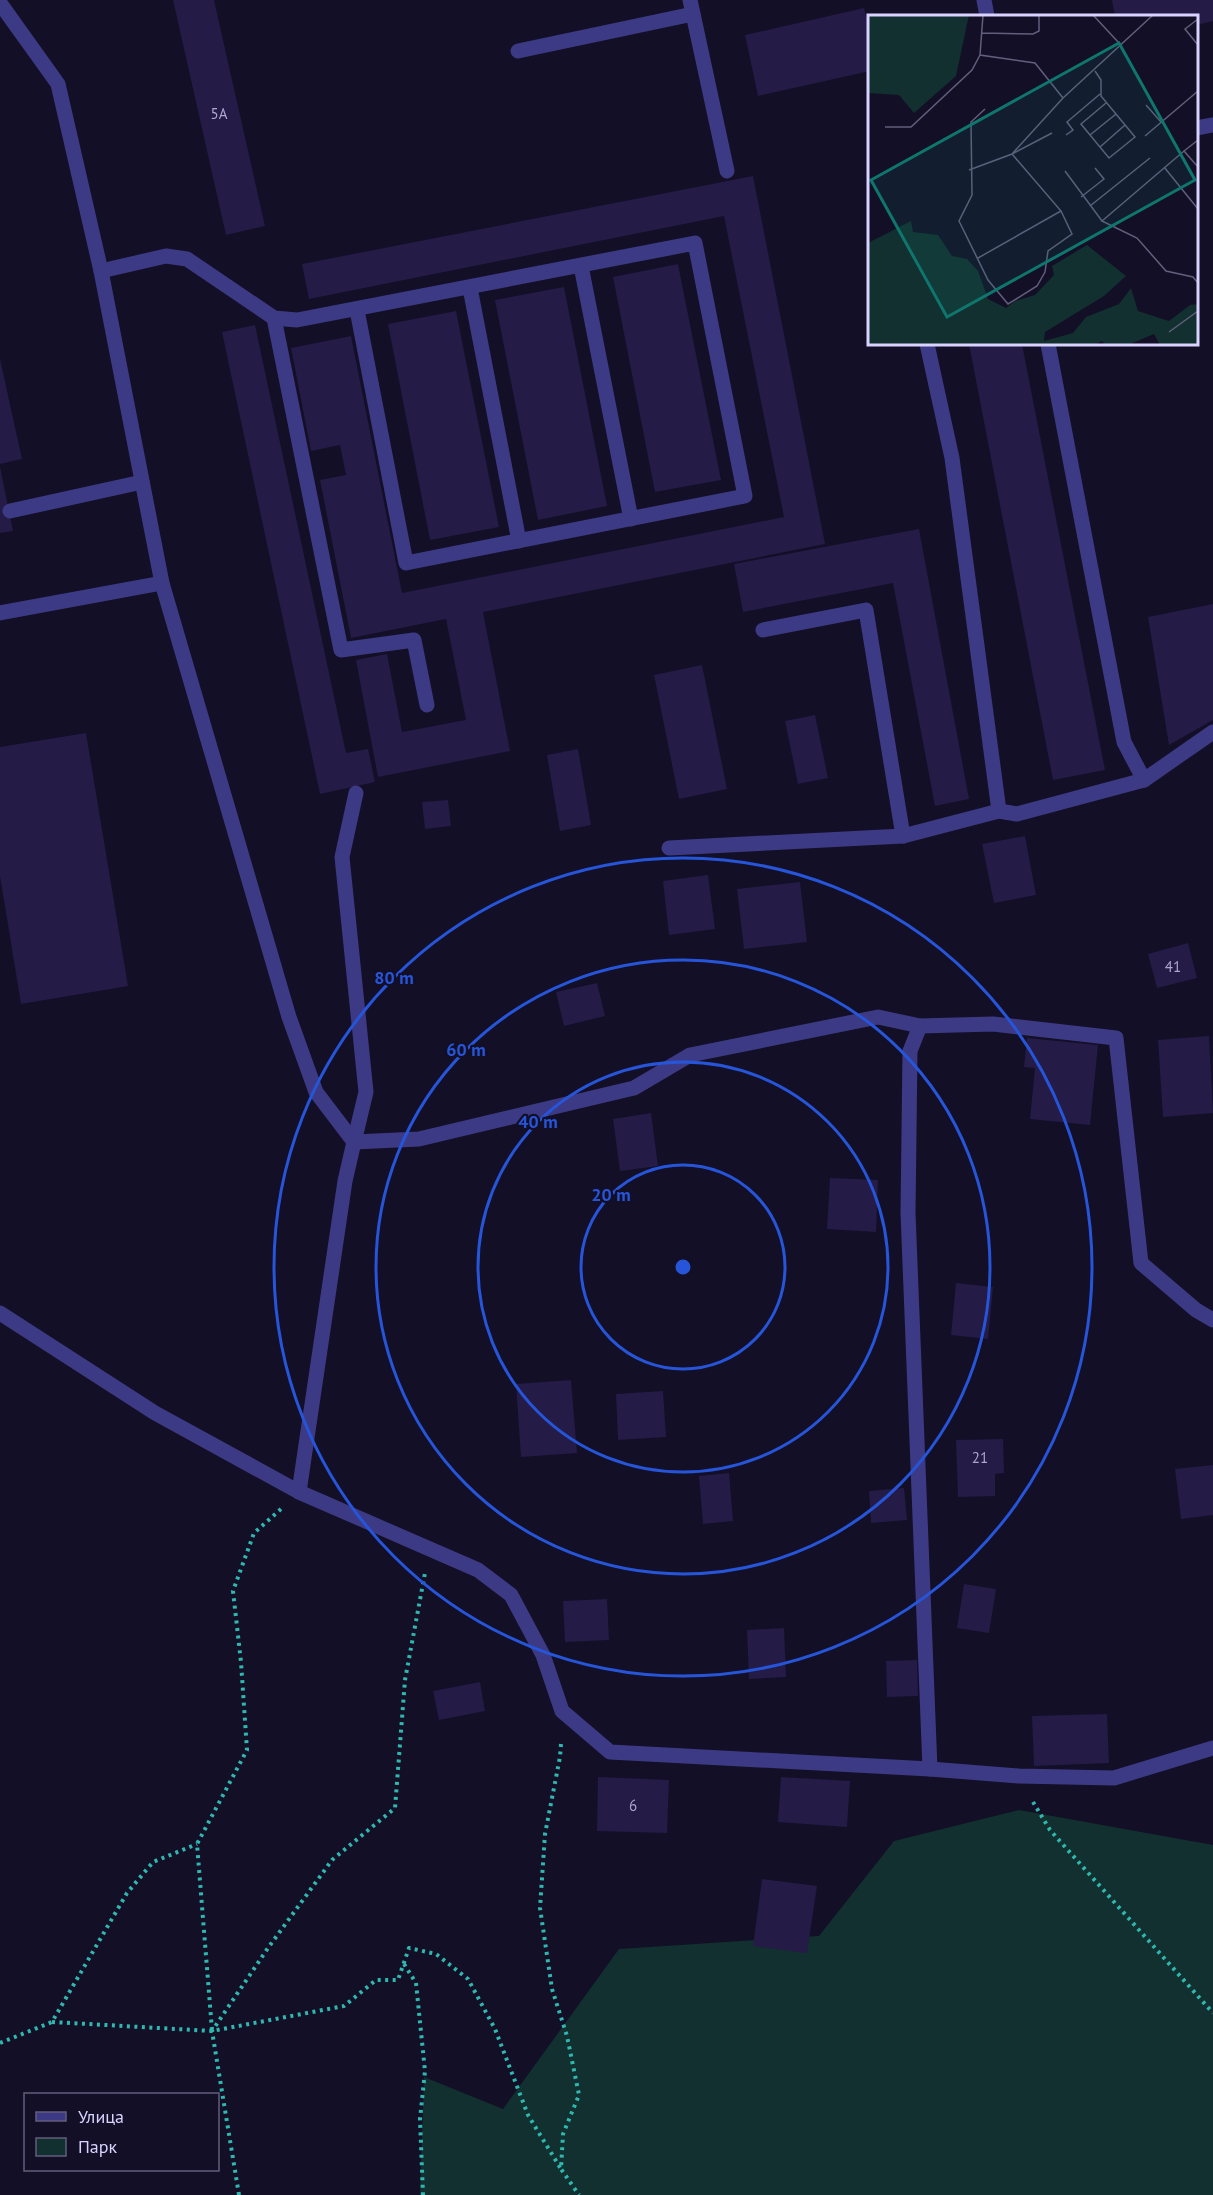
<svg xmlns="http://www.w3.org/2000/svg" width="1213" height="2195" font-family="'PT Sans',sans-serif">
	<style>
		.green { fill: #12302f }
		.building { fill: #241b47 }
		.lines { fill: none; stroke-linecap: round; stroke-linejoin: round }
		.path { stroke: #2fb8b0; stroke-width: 4; stroke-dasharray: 3 4.5; stroke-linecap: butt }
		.minor { stroke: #3d3a85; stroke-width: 15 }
		.ring { fill: none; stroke: #2655da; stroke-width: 3 }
		.labels { text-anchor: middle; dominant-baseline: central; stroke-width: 4.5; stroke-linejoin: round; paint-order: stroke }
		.number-label { font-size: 15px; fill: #aca6d1 }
		.inset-road { fill: none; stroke: #625e7d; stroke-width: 1.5 }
		.view { fill: #0f766e; fill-opacity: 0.15; stroke: #0f766e; stroke-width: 3 }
		.inset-edge { fill: none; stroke: #d9d4ff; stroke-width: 3 }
		.centre { fill: #2655da; stroke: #130f26; stroke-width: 3 }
		.ring-label { font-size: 18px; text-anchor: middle; font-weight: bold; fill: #2655da; stroke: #130f26; stroke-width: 4.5; stroke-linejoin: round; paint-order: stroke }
	</style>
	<rect width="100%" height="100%" fill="#130f26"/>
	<polygon class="green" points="1019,1810 1213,1845 1213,2195 420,2195 424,2077 503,2109 619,1949 819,1936 894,1841"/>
	<g class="building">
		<polygon points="173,0 214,0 265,226 226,235"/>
		<polygon points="1112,0 1213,0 1213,21 1196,25 1196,16 1115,16"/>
		<polygon points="864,8 870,32 870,71 758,96 745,35"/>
		<polygon points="753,176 825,544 483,612 510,751 378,777 356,660 387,654 402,732 466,720 446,619 351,638 320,480 346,475 340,445 311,451 291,348 351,336 402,593 784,517 724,216 309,299 302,264"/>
		<polygon points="678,264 721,480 655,492 613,277"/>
		<polygon points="564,287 607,506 538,520 495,300"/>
		<polygon points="456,311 499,527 430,540 388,324"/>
		<polygon points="255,325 346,753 368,749 375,782 320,794 222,332"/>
		<polygon points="969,344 1022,344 1105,770 1053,780"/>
		<polygon points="0,359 22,459 0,464"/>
		<polygon points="0,467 13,531 0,533"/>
		<polygon points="919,529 969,799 935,806 893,583 743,612 734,564"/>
		<polygon points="1213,604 1213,720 1169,745 1148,617"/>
		<polygon points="702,665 727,789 679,799 654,675"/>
		<polygon points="815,715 828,778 798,784 785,721"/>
		<polygon points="86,733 128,986 21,1004 0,876 0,747"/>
		<polygon points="578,749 591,825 560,831 547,755"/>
		<polygon points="448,800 451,826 425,829 422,802"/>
		<polygon points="1025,836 1036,895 994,903 982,844"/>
		<polygon points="708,875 715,929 669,935 663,881"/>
		<polygon points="800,882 807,942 744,949 737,889"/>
		<polygon points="1188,943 1197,978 1157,988 1148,954"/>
		<polygon points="597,983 605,1016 564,1026 556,992"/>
		<polygon points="1209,1036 1213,1113 1163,1117 1158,1040"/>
		<polygon points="1027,1038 1098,1045 1090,1125 1030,1119 1035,1068 1024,1067"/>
		<polygon points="651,1113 658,1166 620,1171 613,1119"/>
		<polygon points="830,1178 878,1180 876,1232 827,1229"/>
		<polygon points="956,1283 993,1287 988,1339 951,1335"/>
		<polygon points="571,1380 577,1453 521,1457 516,1384"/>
		<polygon points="663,1391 666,1437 618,1440 616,1394"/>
		<polygon points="1003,1439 1004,1473 995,1474 995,1496 958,1497 956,1440"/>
		<polygon points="1213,1465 1213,1515 1181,1519 1175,1469"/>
		<polygon points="729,1473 733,1521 703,1524 699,1476"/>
		<polygon points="904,1488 907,1520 871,1523 869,1491"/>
		<polygon points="964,1584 996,1589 989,1633 957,1628"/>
		<polygon points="607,1599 609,1640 565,1642 563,1601"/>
		<polygon points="784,1628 786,1677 749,1679 747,1630"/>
		<polygon points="917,1660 918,1696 887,1697 886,1661"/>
		<polygon points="480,1682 485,1711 439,1720 433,1691"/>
		<polygon points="1107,1714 1109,1763 1034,1766 1032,1716"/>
		<polygon points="598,1777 669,1780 667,1833 597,1831"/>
		<polygon points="781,1777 850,1781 847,1827 778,1822"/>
		<polygon points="762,1879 817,1886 807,1953 753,1946"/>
	</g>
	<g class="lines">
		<g class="path">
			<polyline points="561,1744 560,1757 545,1834 540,1908 552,1989 567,2036 579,2095 563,2134 561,2169 579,2195"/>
			<polyline points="1033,1802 1050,1830 1213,2013"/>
			<polyline points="404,1964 416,1983 425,2071 420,2119 423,2195"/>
			<polyline points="52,2022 212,2031 344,2006 376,1980 398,1980 409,1948 436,1954 468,1979 495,2029 528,2115 561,2169"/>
			<polyline points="212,2030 197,1844 247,1750 241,1662 233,1591 254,1533 281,1509"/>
			<polyline points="0,2043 52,2022 127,1893 153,1862 197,1844"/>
			<polyline points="239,2195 212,2031 268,1948 332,1860 395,1808 405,1680 425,1573"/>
		</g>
		<g class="minor">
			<polyline points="690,0 727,171"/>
			<polyline points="984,0 987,16"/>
			<polyline points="0,3 58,84 101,271 162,583 289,1017 316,1092 354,1142 345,1181 299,1492"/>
			<polyline points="518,51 693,14"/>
			<polyline points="1196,128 1213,125"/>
			<polyline points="581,266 631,519"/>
			<polyline points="101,271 166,256 187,259 274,318 297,320 695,243 745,496 406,563 357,310"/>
			<polyline points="470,288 519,541"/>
			<polyline points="274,318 341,650 414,640 427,705"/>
			<polyline points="927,344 952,458 999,811"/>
			<polyline points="1048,344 1124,742 1144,780 1213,732"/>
			<polyline points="10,511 142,482"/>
			<polyline points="0,613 162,583"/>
			<polyline points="763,630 866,610 903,836"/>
			<polyline points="356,793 342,857 366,1092 354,1142 419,1139 634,1088 690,1055 878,1017 920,1026 910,1051 908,1213 930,1769"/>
			<polyline points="669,848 903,836 999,811 1017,814 1144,780"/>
			<polyline points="920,1026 993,1024 1116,1038 1141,1263 1196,1310 1213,1320"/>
			<polyline points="0,1313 155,1413 299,1492 478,1570 511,1595 543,1655 562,1711 610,1752 930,1769 1019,1776 1114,1778 1213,1748"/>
		</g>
	</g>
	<g class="ring">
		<circle cx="683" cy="1267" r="102"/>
		<circle cx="683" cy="1267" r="205"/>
		<circle cx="683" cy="1267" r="307"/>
		<circle cx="683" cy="1267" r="409"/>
	</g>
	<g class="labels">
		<g class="number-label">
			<text x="219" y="113">5А</text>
			<text x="1173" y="966">41</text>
			<text x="980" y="1457">21</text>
			<text x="633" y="1805">6</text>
		</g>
	</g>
	<g transform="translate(868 15)">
		<rect width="330" height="330" fill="#130f26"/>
		<path d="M0 0H101L88 61 46 98 31 80 0 78ZM43 206 45 217 70 220 84 241 99 244 110 256 120 284 138 293 147 286 167 280 186 260 184 251 219 230 258 261 236 281 177 317 176 326 205 318 218 302 251 289 263 273 270 296 301 306 322 290 330 289V330H292L286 319 260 330H237L234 326 226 330H0V228Z" fill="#12302f"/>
		<path class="inset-road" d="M115 0 112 40 167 48 195 83M225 0 251 28M330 4 317 14 330 30M114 18 165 19 171 16V0M227 56 233 65V81L267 122 241 143 213 109 238 88M278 90 293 107M117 94 103 107 104 180 91 206 120 265 140 289 169 271 177 257 180 236 204 219 193 196M17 112H43L104 55 112 40M198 120 205 115 199 107 232 79M222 120 248 99M277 121 330 76M330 125 316 136 330 152M232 132 257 110M316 136 234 206 269 223 298 256 325 262 330 268M296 152 330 194M101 155 144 139 195 83 285 0M197 156 234 206M213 182 236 164 227 153M222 191 282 143M110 243 193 196 144 139 184 118M301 317 330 296"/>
		<path class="view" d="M251 28 327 165 79 302 3 165Z"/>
		<rect width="330" height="330" class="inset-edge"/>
	</g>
	<circle cx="683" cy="1267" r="9" class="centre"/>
	<g class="ring-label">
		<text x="394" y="984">80 m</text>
		<text x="466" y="1056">60 m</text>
		<text x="538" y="1128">40 m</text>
		<text x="611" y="1201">20 m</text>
	</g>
	<rect x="24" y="2093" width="195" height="78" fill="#130f26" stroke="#625e7d" stroke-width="1.5"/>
	<rect x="36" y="2112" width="30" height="9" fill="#3d3a85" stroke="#625e7d" stroke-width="1.5"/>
	<text x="78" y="2123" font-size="18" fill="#d9d4ff">Улица</text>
	<rect x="36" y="2138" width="30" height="18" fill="#12302f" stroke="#625e7d" stroke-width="1.5"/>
	<text x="78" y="2153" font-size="18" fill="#d9d4ff">Парк</text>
</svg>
